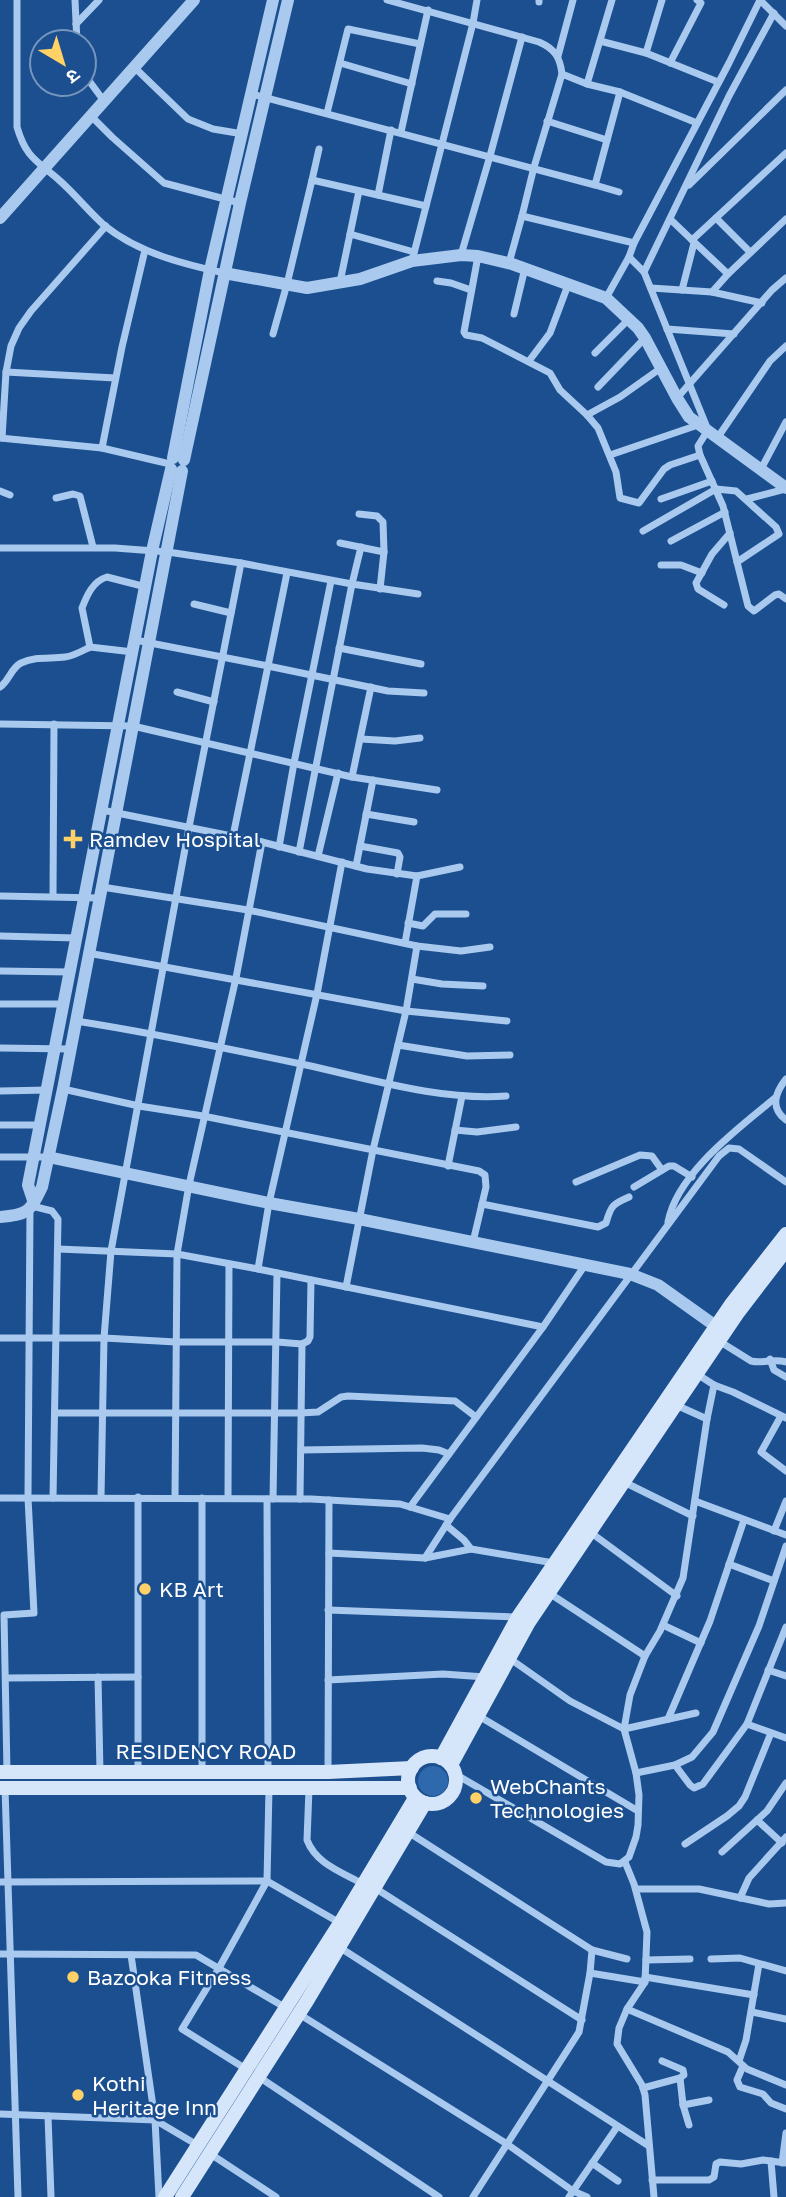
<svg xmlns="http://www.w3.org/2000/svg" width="786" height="2197" font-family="'Golos Text','Noto Sans Devanagari',sans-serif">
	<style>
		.green { fill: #2e69ad }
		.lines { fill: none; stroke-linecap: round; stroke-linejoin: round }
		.minor { stroke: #a9c9ee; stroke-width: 7 }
		.tertiary { stroke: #a9c9ee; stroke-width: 12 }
		.secondary { stroke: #d6e6fa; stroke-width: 14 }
		.poi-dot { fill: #ffd166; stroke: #1b4f8f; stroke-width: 2.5 }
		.labels { text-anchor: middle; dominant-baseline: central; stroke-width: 5; stroke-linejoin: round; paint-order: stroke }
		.poi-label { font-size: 21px; fill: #fff; stroke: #1b4f8f; text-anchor: start }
		.street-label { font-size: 21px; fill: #fff; stroke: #1b4f8f }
	</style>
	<rect width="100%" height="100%" fill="#1b4f8f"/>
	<circle class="green" cx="433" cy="1781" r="15"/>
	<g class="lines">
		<g class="minor">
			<path d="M17 0V127C26 158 37 161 59 180 75 194 89 212 105 226 139 253 183 264 224 273"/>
			<polyline points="75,0 77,42"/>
			<path d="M387 0 539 42C555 49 560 57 562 74L587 84 620 92"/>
			<polyline points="662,0 646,53 718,82"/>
			<polyline points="760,0 786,26"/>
			<polyline points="539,2 539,0"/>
			<polyline points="76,24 99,0"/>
			<polyline points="600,41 646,53"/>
			<polyline points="558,56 573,0"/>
			<polyline points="340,63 412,84"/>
			<polyline points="670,63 701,3 697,0"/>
			<polyline points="134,67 188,119 213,129 243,134"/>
			<polyline points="84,74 104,101"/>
			<polyline points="587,84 612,0"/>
			<polyline points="252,94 595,185 620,92 697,123"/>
			<polyline points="327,113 348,29 420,44"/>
			<polyline points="91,116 112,137 164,183 240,203"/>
			<polyline points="547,121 607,140"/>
			<polyline points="401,132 428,10"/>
			<polyline points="786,153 692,240 728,274 786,219"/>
			<polyline points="312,180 319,149"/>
			<polyline points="595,185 619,192"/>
			<polyline points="689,185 786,90"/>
			<polyline points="378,195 391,130"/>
			<polyline points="522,216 534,167 562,74"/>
			<polyline points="716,218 750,252"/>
			<polyline points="670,219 692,240"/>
			<polyline points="350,234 414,252"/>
			<polyline points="461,255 490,156 522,37"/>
			<polyline points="478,256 464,332 466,335 482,338 550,373 560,390 587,415 598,428 616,472 620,498 639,503 664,469 670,465 700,455"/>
			<polyline points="629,257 644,272 708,430 698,446 700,455 723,506 748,606 754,611 775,595 779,594 786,599"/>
			<polyline points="412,261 473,23 477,0"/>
			<polyline points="509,263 522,216 634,243"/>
			<polyline points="644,272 729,96 774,13"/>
			<polyline points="437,281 451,283 471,290"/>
			<polyline points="340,282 359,191"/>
			<polyline points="651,288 712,292 762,303"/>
			<polyline points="682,290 694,243"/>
			<polyline points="712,292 728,274"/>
			<polyline points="606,298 629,257 634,243 729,63 760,0"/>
			<polyline points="514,314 525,268"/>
			<polyline points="667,329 734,334"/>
			<polyline points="273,334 287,284 312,180 426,206"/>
			<polyline points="595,353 629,319"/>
			<polyline points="529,361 550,333 568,285"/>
			<polyline points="6,372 115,378"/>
			<polyline points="598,387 645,338"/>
			<polyline points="677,398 772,290 786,278"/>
			<polyline points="587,415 620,397 661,368"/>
			<polyline points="718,437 770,361 786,346"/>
			<polyline points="0,438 102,448 170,464"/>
			<polyline points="2,438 6,372 11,346 19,328 31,311 106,226"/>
			<polyline points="102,448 122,347 145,250"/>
			<polyline points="610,455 698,425"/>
			<polyline points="761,469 786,422"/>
			<polyline points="0,491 10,495"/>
			<polyline points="56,498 73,494 80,496 93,547"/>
			<polyline points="661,499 712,481"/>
			<polyline points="747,499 786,489"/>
			<polyline points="359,514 377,516 383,522 384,552 380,589"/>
			<polyline points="643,531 716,489 736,491 776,527 779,534 737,562"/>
			<polyline points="671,541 725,512"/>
			<polyline points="340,543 384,552"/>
			<polyline points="361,547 352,584 418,594"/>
			<polyline points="0,548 115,548 168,552 241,563 189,827 111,1251 104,1338 101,1497"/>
			<polyline points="241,563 352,584 299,852"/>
			<polyline points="661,565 681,565 702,573"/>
			<polyline points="194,604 231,613"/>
			<polyline points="724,605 698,589 696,583 712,554 730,533"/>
			<polyline points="135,640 268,666 287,573"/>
			<polyline points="339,648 421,664"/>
			<path d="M133 652 90 647 82 608C87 595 93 581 107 577L146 587"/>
			<path d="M0 687C9 681 11 668 21 663 36 656 50 659 65 657 74 656 82 651 90 647"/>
			<polyline points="177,692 214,702"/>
			<polyline points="0,724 133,726 352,777 437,790"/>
			<polyline points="361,739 395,741 420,738"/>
			<polyline points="352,777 371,687"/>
			<polyline points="102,810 262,842 367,869 417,876 405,943"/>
			<polyline points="366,814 414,822"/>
			<polyline points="233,836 268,666 388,691 424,693"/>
			<polyline points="360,846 398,853 400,857 397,874"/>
			<polyline points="279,847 294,763 331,581"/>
			<polyline points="318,856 338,773"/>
			<polyline points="356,866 373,780"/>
			<polyline points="417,876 460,867"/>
			<polyline points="102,887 248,910 417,946 461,951 490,947"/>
			<polyline points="0,896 100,898"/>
			<polyline points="53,896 54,724"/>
			<polyline points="408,923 423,926 435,914 466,914"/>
			<polyline points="0,936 76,938"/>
			<polyline points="88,953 406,1011 507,1021"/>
			<polyline points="0,971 70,972"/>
			<polyline points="412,979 442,984 483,986"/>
			<polyline points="0,1004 62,1004"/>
			<path d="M76 1021C153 1033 230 1049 306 1065 370 1079 441 1101 506 1096"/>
			<polyline points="398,1045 467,1056 510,1055"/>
			<polyline points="0,1048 70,1049"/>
			<path d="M786 1079C775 1093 770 1108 786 1120"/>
			<polyline points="63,1089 139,1106 203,1116 479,1171 485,1175 486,1187 473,1242"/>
			<polyline points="0,1091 48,1090"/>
			<polyline points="0,1125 40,1125"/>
			<polyline points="455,1130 477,1132 516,1127"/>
			<polyline points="0,1157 48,1157"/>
			<polyline points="448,1166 462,1096"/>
			<polyline points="576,1182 640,1155 652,1156 662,1170"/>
			<polyline points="634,1187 669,1166 674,1166 692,1177"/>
			<path d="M482 1204 598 1227 606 1223C611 1205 613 1204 629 1197"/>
			<polyline points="32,1206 52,1211 58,1219 53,1498"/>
			<path d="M668 1222C677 1173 739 1128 775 1098"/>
			<polyline points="58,1249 177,1254 258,1269 543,1327 585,1265"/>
			<polyline points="258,1269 269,1203 317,994 342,862"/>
			<polyline points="346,1287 373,1150 406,1011 417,946"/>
			<polyline points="0,1338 104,1338 176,1342 277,1342 302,1344 308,1341 310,1337 311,1280"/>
			<path d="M719 1341 751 1361C763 1364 773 1358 786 1362"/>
			<polyline points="770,1359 774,1370 786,1377"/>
			<polyline points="697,1374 714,1385 733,1392 786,1418"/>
			<polyline points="55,1413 300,1413 318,1412 341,1397 348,1396 455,1401 476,1417"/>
			<polyline points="781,1416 761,1452 786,1471"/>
			<polyline points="707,1419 714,1385"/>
			<polyline points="301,1450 422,1448 439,1450 449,1454"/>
			<polyline points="624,1482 693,1516"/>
			<polyline points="0,1498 311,1499 400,1504 450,1519"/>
			<polyline points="175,1498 177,1254 189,1185 236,978 262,842"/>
			<polyline points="228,1498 229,1264"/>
			<polyline points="267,1499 268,1772"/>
			<polyline points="273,1499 277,1273"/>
			<polyline points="300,1499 302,1344"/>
			<polyline points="695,1501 786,1535"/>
			<polyline points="410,1507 543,1327"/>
			<polyline points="446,1525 464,1540 471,1549 554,1563"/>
			<polyline points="774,1531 786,1501"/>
			<polyline points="590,1532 677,1596"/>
			<polyline points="329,1553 425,1558 471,1549"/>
			<polyline points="425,1558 450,1519 719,1156 729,1148 739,1149 786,1182"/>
			<polyline points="729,1564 774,1581"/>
			<polyline points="549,1593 645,1656"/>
			<polyline points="328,1610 518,1617"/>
			<polyline points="663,1625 701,1643"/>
			<polyline points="509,1658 570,1701 624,1729 696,1713"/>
			<polyline points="768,1670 786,1676"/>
			<polyline points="98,1677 100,1772"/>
			<polyline points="6,1678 138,1677"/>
			<polyline points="328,1680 443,1674 485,1677"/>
			<polyline points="477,1715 638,1811"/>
			<polyline points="668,1719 710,1621 744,1520"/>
			<polyline points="747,1724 786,1738"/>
			<polyline points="675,1765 690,1785 694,1788 703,1784 747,1724 786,1627"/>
			<polyline points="7,1772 4,1615 34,1613 28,1498 30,1210"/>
			<polyline points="138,1772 138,1497"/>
			<polyline points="202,1772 202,1498"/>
			<polyline points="328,1772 329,1500"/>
			<polyline points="636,1773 675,1765 692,1757 713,1732 759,1626 786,1546"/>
			<polyline points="455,1774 606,1862 620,1864 629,1857 636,1837 638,1825 639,1795 636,1773 624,1729 630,1695 645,1656 660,1631 683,1578 707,1419 676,1405"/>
			<polyline points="5,1788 18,2197"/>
			<path d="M309 1789 307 1840C316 1864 342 1872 363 1884"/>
			<polyline points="757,1820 782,1843"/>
			<polyline points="408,1832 592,1950 590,1973 579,2032 473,2197"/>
			<polyline points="685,1844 727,1816 739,1806 745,1797 771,1733"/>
			<polyline points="722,1852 767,1811 786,1783"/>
			<polyline points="625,1862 634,1884 647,1932 645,1982 627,2009 619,2028 617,2044 642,2085 645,2095 654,2197"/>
			<polyline points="0,1882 267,1881 340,1923"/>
			<polyline points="375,1888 582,2020"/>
			<polyline points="636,1889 699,1889 769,1904 786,1903"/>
			<polyline points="740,1898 749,1878 786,1837"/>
			<polyline points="339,1947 649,2146"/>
			<polyline points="592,1950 627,1959"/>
			<polyline points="0,1954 196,1955 286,2008"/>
			<polyline points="131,1955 155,2120 159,2197"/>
			<polyline points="711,1959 740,1958 786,1971"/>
			<polyline points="646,1960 690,1959"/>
			<polyline points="590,1973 645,1982"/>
			<polyline points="645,1977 754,1995"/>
			<polyline points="627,2009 728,2052 747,2069 786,2085"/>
			<polyline points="752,2012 786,2019"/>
			<polyline points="299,2014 507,2144 573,2191 587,2197"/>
			<polyline points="739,2061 746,2040 759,1964"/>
			<polyline points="743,2066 737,2080 740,2087 763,2094 771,2103 786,2109"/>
			<polyline points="246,2069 182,2029 219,1968 267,1881 269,1789"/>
			<polyline points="259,2077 439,2197"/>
			<polyline points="680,2078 683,2105 709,2100"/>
			<polyline points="643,2088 680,2078 684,2075 683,2070 662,2061"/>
			<polyline points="683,2105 689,2125"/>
			<polyline points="0,2114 155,2120 199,2146"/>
			<polyline points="48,2116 51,2197"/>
			<polyline points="209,2153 276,2197"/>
			<polyline points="771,2161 774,2197"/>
			<polyline points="592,2163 618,2181"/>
			<polyline points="782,2163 786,2133"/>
			<polyline points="652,2180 709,2180 714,2177 716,2164 720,2162 741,2164 763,2160 786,2163"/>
			<polyline points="569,2197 617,2127"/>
		</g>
		<g class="tertiary">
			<polyline points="0,218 194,0"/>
			<polyline points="224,273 307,288 360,279 412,261 461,255 478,256 512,264 606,298 638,328 645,338 677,398 689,417 786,488"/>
			<polyline points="173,458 210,270 273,0"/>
			<polyline points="184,460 240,203 288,0"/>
			<polyline points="48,1157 269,1203 359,1219 630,1274 658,1285 717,1327"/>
			<polyline points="33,1200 28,1185 152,551 171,469"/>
			<path d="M0 1217C27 1215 30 1212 42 1187L63 1089 182 471"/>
		</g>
		<g class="secondary">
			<circle cx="432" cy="1780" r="24"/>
			<polyline points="441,1758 518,1617 732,1303 786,1234"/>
			<polyline points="451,1765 529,1622 737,1314 786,1250"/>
			<polyline points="0,1772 328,1772 412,1768"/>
			<polyline points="0,1788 410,1788"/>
			<polyline points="165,2197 340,1923 415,1798"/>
			<polyline points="182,2197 307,2001 425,1803"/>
		</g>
	</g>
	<g class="poi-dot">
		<path d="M69.5 828.5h7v7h7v7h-7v7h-7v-7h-7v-7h7z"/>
		<circle cx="145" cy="1589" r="7"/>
		<circle cx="476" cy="1798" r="7"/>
		<circle cx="73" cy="1977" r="7"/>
		<circle cx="78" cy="2095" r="7"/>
	</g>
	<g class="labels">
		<g class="poi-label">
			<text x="89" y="839">Ramdev Hospital</text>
			<text x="159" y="1589">KB Art</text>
			<text x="490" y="1786">WebChants<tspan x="490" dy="24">Technologies</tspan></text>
			<text x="87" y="1977">Bazooka Fitness</text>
			<text x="92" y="2083">Kothi<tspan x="92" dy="24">Heritage Inn</tspan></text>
		</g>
		<g class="street-label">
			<text x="206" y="1751">RESIDENCY ROAD</text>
		</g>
	</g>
	<g transform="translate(63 63) rotate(142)"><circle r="33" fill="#1b4f8f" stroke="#7695bc" stroke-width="2"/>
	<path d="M0-5L12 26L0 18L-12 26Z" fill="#ffd166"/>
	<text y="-10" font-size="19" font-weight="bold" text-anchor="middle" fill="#ffffff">उ</text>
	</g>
</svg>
